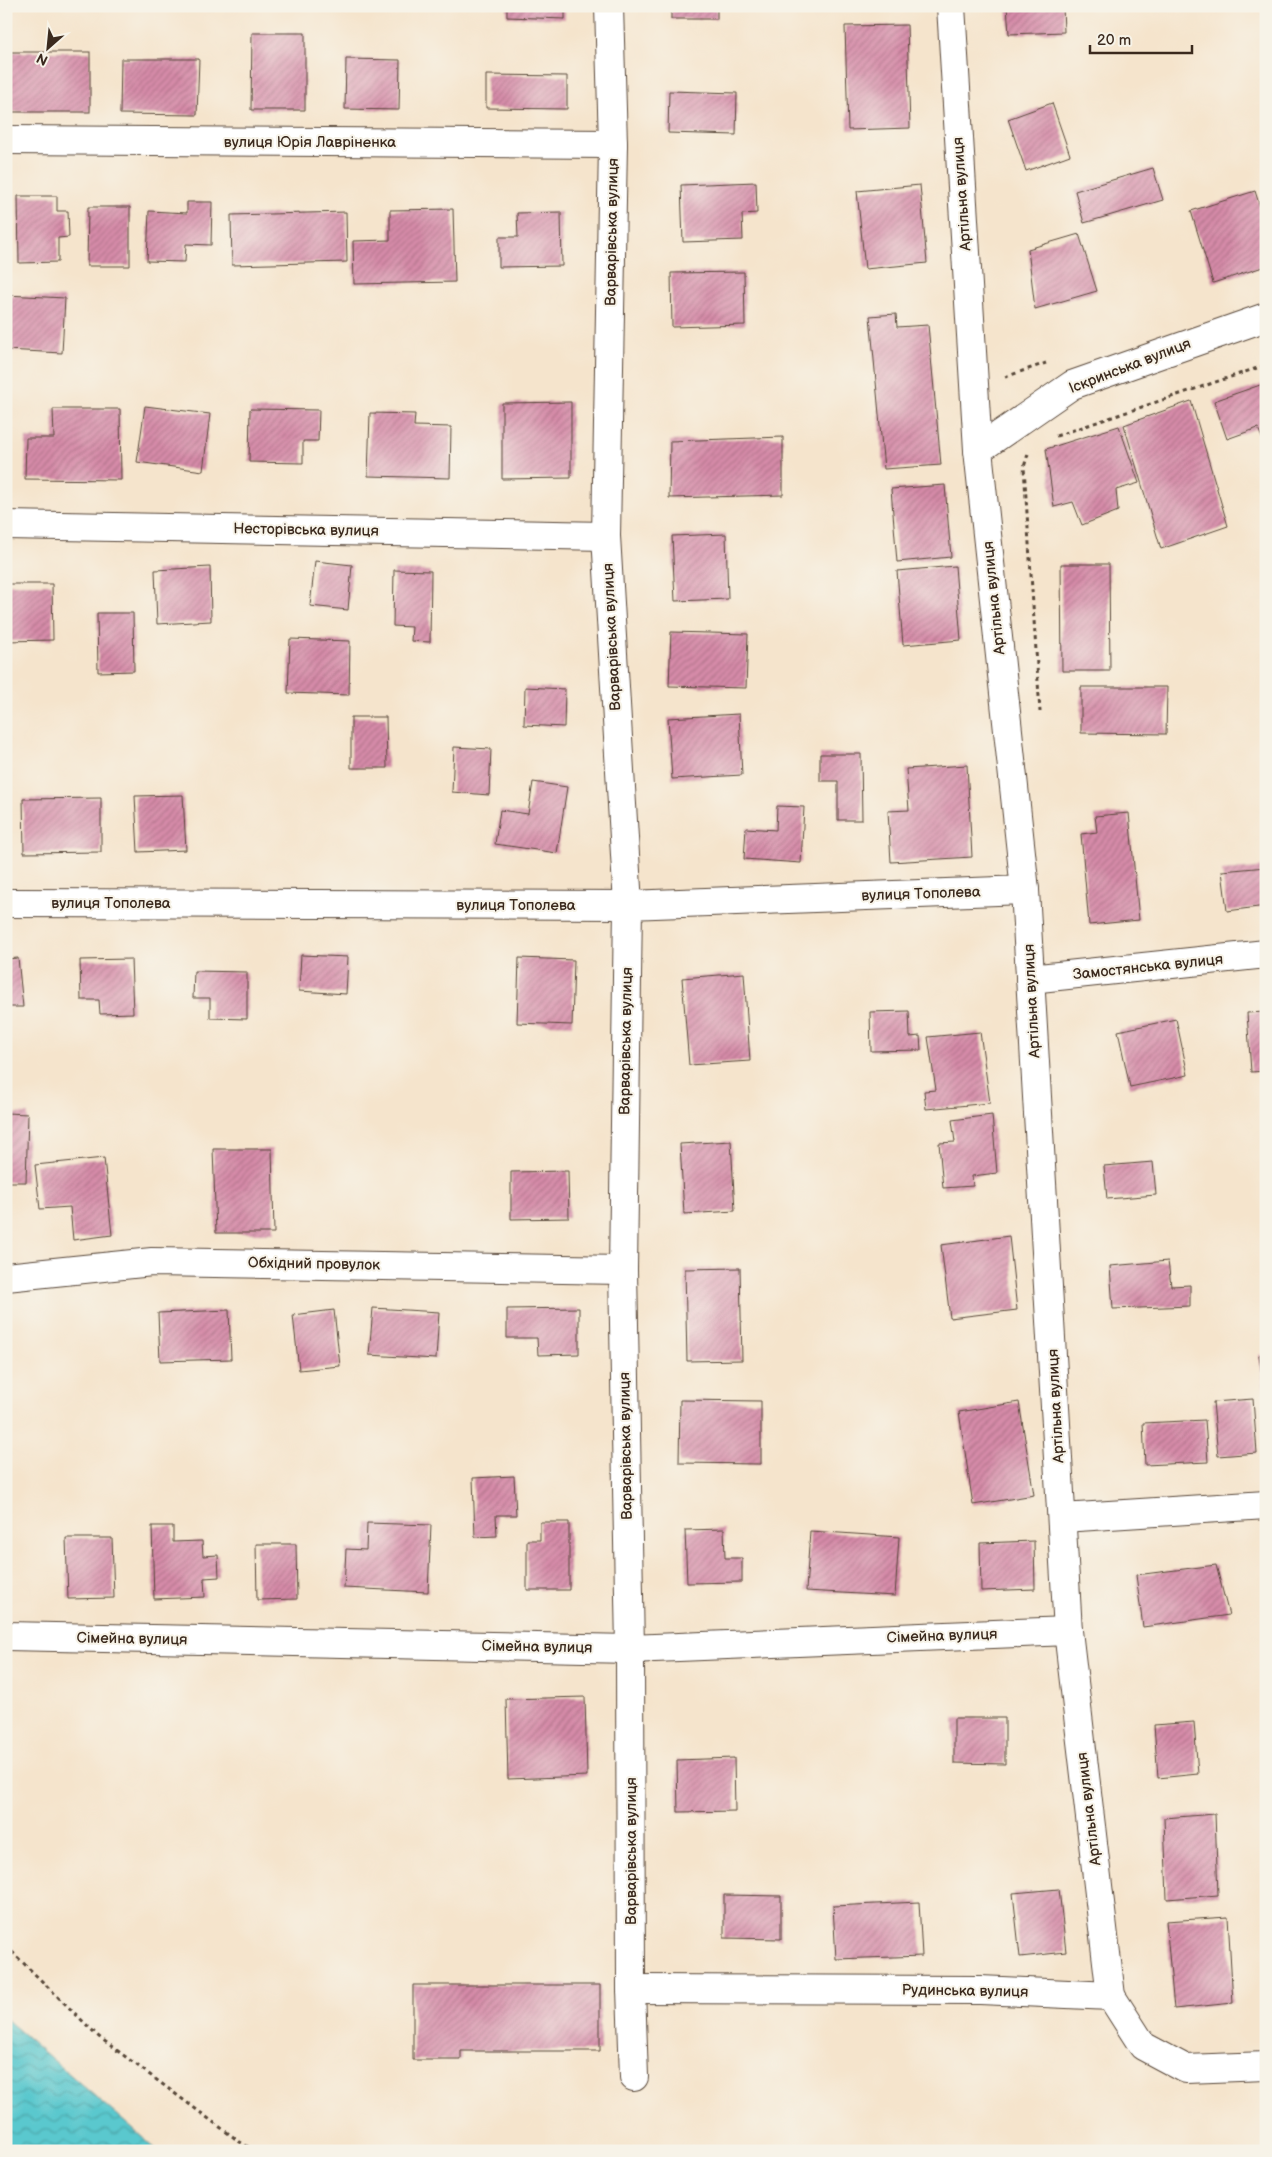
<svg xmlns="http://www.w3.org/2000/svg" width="1272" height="2157" font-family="'Balsamiq Sans',sans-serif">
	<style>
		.water { fill: url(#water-waves); stroke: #4a7976 }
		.building { fill: url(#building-hatch) }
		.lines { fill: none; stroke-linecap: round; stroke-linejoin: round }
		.minor-casing { stroke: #574638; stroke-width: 30 }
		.tertiary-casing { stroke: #574638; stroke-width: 30 }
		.path { stroke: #574638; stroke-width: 3; stroke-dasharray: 4 4; stroke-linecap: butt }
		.minor { stroke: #fff; stroke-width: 28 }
		.tertiary { stroke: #fff; stroke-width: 28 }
		.labels { text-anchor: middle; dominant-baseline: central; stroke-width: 4; stroke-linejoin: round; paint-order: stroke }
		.street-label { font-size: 15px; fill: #3b2a1e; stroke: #f7f3e8 }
	</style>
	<defs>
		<pattern id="water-waves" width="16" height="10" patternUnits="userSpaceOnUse" patternTransform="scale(1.25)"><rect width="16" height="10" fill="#5ac8ce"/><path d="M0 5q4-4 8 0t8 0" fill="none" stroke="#4ca3a7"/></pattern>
		<pattern id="building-hatch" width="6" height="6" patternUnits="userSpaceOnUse" patternTransform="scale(1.25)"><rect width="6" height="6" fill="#d68ba9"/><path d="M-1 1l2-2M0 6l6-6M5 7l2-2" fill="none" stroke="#af7289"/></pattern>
	</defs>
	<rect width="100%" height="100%" fill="#f7f3e8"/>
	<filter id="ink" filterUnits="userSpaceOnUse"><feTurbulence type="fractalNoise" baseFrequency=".02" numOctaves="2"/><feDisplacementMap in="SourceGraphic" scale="10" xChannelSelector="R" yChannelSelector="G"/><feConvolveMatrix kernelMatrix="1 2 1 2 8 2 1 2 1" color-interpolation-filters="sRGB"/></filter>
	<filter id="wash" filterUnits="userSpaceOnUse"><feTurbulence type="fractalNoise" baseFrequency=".0096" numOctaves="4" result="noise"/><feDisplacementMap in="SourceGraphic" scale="20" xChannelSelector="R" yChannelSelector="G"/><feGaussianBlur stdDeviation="1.12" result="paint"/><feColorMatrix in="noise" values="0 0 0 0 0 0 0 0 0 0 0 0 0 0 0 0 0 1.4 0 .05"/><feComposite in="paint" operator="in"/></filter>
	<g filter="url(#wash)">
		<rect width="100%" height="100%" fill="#f5e4cc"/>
		<polygon class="water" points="6,2019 158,2151 6,2151"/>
		<g id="blocks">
			<g class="building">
				<polygon points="507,6 565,6 565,19 507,17"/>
				<rect x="671" y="6" width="46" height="13"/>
				<polygon points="1007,6 1063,6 1064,32 1009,34"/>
				<polygon points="907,25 910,128 848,130 845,26"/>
				<polygon points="252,33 305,33 305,110 251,110"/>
				<rect x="10" y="52" width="80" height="60"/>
				<polygon points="121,59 199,59 197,115 120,114"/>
				<polygon points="346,59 400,60 399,110 345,109"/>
				<polygon points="486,75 567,76 567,109 486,108"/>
				<polygon points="669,91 737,93 736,135 668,133"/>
				<polygon points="1052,103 1070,155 1026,171 1008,119"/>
				<polygon points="1153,168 1163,200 1084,223 1075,191"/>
				<polygon points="756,182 757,213 742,214 743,240 683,242 681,185"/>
				<polygon points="920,185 927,263 865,269 857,191"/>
				<polygon points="1255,191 1266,226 1266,266 1213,283 1191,211"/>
				<polygon points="18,196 57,196 57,211 68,211 69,237 58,238 58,262 19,263"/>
				<polygon points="187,202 212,202 211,245 186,244 185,262 147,261 149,211 187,213"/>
				<polygon points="88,207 130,207 130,266 87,266"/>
				<polygon points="453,209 455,282 354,284 353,241 390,240 390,210"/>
				<polygon points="346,212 347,262 232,265 231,215"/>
				<polygon points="561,212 562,266 499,267 499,237 518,237 517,213"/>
				<polygon points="1079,234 1097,291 1035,309 1028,249"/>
				<polygon points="744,272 745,325 672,327 671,273"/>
				<polygon points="6,295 65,298 62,353 6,350"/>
				<polygon points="896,314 897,327 928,325 941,465 884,469 870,316"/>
				<polygon points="1266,383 1266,448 1258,428 1227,439 1214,401"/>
				<polygon points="1191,401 1228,526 1161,549 1124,425"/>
				<polygon points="571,402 571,478 502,479 502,403"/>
				<polygon points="145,406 210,414 203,471 137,462"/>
				<polygon points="53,409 120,409 121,480 25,479 26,438 54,438"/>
				<polygon points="250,409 319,410 318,441 303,441 303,463 249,462"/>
				<polygon points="370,413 415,414 414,426 451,427 450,478 368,476"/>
				<polygon points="1119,426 1139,483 1116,490 1118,511 1082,525 1073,502 1054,507 1046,449"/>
				<polygon points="783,437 783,495 669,498 670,441"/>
				<polygon points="945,485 951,557 897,562 891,489"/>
				<polygon points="726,534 728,599 675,601 672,536"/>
				<polygon points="315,561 352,565 348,610 310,606"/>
				<polygon points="1061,564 1109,564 1110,671 1062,671"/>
				<polygon points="955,566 961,640 903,645 897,571"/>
				<polygon points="210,567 211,621 157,624 155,570"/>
				<polygon points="394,570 431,571 430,642 411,641 412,627 393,626"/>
				<polygon points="6,584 52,584 53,640 6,641"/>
				<polygon points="97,613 133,613 134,671 98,672"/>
				<polygon points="671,632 748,634 746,688 669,686"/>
				<polygon points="290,639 350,641 349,695 288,693"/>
				<polygon points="525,687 565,689 564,727 524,725"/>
				<polygon points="1081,687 1167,687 1166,734 1081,733"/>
				<polygon points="739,714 742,775 672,779 668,718"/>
				<polygon points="351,717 386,717 387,768 351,768"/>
				<polygon points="454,747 491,749 489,795 452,792"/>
				<polygon points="820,754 861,754 862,820 838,820 838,781 820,781"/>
				<polygon points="967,765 972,857 891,862 888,811 909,810 906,769"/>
				<polygon points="533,782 567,787 557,853 495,844 500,810 528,814"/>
				<polygon points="183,795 186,850 138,852 135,796"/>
				<polygon points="101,798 101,852 24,853 23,799"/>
				<polygon points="777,806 804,807 801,863 744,859 746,828 776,830"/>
				<polygon points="1129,813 1139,920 1089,925 1081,834 1097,832 1095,816"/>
				<polygon points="1266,867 1266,906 1227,911 1222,871"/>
				<polygon points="301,955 348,957 346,994 299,991"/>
				<polygon points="18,958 23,1007 6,1007 6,959"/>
				<polygon points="519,958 574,960 572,1025 517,1023"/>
				<polygon points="131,959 133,1013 100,1014 99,1000 81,1000 80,960"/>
				<polygon points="194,971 247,972 247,1019 210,1018 210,998 193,998"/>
				<polygon points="744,973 750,1061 689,1065 682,978"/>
				<polygon points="909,1011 910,1037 920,1036 921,1050 871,1051 870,1012"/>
				<polygon points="1266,1012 1266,1071 1251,1072 1247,1013"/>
				<polygon points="1176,1019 1188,1075 1130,1087 1118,1031"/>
				<polygon points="980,1032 990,1103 926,1109 924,1091 936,1090 928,1037"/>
				<polygon points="6,1113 28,1114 26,1182 6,1182"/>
				<polygon points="992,1115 997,1173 972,1176 973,1186 943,1188 939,1143 955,1142 952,1120"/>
				<polygon points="731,1141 735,1211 684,1214 680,1144"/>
				<polygon points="213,1149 272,1149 274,1233 216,1233"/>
				<polygon points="104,1158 112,1235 73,1240 70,1207 40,1209 35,1165"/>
				<polygon points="1153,1162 1156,1195 1107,1199 1104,1166"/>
				<polygon points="568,1171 569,1218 511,1219 511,1172"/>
				<polygon points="1009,1236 1017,1310 950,1318 941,1245"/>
				<polygon points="1168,1261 1171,1286 1190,1285 1190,1306 1113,1309 1110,1266"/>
				<polygon points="740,1268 742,1360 687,1361 685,1269"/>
				<polygon points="373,1308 439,1312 436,1359 369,1355"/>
				<polygon points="579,1308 579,1354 538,1355 537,1338 507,1338 507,1309"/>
				<polygon points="229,1310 231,1359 160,1361 158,1313"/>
				<polygon points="334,1310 340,1366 299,1370 293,1315"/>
				<polygon points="1266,1354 1266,1395 1265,1396 1259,1355"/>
				<polygon points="1253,1399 1257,1453 1218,1456 1213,1402"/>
				<polygon points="680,1400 761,1401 761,1464 679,1463"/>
				<polygon points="1019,1402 1034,1495 973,1505 959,1412"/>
				<polygon points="1205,1420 1208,1462 1145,1465 1143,1423"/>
				<polygon points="514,1476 516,1515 496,1515 497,1536 475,1537 473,1478"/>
				<polygon points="540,1522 569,1522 569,1590 527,1590 527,1540 540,1540"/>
				<polygon points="367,1523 431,1525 428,1592 344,1588 346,1549 366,1550"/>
				<polygon points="152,1526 173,1526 173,1542 202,1541 203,1556 218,1555 219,1577 204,1578 205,1597 154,1599"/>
				<polygon points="724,1529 725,1558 742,1558 742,1582 687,1583 685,1530"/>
				<polygon points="810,1531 899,1537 895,1596 806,1591"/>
				<polygon points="66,1538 112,1538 114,1598 68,1599"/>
				<polygon points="1034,1541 1035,1589 981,1591 980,1543"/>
				<polygon points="256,1544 296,1544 297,1599 257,1600"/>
				<polygon points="1216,1565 1229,1615 1143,1627 1136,1575"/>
				<polygon points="585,1697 587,1776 508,1779 506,1699"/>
				<polygon points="954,1718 1005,1718 1005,1764 954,1763"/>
				<polygon points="1194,1722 1198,1774 1158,1778 1154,1725"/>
				<polygon points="734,1758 735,1811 678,1812 677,1760"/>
				<polygon points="1215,1814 1218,1895 1167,1899 1164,1818"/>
				<polygon points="1059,1889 1066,1952 1020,1957 1013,1893"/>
				<polygon points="724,1895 781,1896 781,1939 724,1938"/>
				<polygon points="919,1902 922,1956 836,1959 833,1906"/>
				<polygon points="1228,1917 1233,2003 1174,2009 1166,1921"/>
				<polygon points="413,1985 600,1985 600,2051 461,2051 461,2060 413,2060"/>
			</g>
		</g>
	</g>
	<g filter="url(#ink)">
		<use href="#blocks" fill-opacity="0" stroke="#574638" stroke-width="1"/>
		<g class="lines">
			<defs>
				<g id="minor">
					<polyline points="609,6 613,144 606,536 628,905 623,1270 630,1649 631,1989 634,2077"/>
					<polyline points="951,6 978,450"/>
					<polyline points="6,140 613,144"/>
					<polyline points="6,525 606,536"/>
					<polyline points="1025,890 1068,1631 1111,1996"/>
					<polyline points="1030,979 1266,954"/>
					<polyline points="6,1277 152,1262 623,1270"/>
					<polyline points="1062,1518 1266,1505"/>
					<polyline points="6,1636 630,1649 1068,1631"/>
					<polyline points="631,1989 980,1990 1111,1996 1143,2046 1186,2069 1266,2066"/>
				</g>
				<polyline id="tertiary" points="6,903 628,905 1025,890 978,450 1072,385 1266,317"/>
			</defs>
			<use href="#minor" class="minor-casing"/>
			<use href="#tertiary" class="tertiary-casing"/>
			<g class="path">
				<polyline points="1005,377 1046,363"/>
				<polyline points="1056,436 1266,365"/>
				<polyline points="1028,454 1024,467 1040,712"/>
				<polyline points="6,1946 99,2037 240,2142 255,2151"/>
			</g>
			<use href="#minor" class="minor"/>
			<use href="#tertiary" class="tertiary"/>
		</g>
	</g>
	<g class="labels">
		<g class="street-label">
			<text x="310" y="142">вулиця Юрія Лавріненка</text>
			<text transform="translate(962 194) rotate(-94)">Артільна вулиця</text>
			<text transform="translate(612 232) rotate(-89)">Варварівська вулиця</text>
			<text transform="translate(1130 366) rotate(-21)">Іскринська вулиця</text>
			<text transform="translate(306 530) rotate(1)">Несторівська вулиця</text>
			<text transform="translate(994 598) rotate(-96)">Артільна вулиця</text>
			<text transform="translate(612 637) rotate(-93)">Варварівська вулиця</text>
			<text transform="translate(921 894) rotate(-2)">вулиця Тополева</text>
			<text x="111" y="903">вулиця Тополева</text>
			<text x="516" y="905">вулиця Тополева</text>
			<text transform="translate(1148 967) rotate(-6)">Замостянська вулиця</text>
			<text transform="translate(1032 1001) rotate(-93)">Артільна вулиця</text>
			<text transform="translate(626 1041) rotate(-89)">Варварівська вулиця</text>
			<text transform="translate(314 1264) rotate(1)">Обхідний провулок</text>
			<text transform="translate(1056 1406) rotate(-93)">Артільна вулиця</text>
			<text transform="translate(626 1446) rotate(-91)">Варварівська вулиця</text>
			<text transform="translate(942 1636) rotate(-2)">Сімейна вулиця</text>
			<text transform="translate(132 1639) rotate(1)">Сімейна вулиця</text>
			<text transform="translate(537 1647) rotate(1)">Сімейна вулиця</text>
			<text transform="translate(1089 1809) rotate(-97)">Артільна вулиця</text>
			<text transform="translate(631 1851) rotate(-90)">Варварівська вулиця</text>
			<text transform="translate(965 1991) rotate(1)">Рудинська вулиця</text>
		</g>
	</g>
	<rect width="1272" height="2157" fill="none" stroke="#f7f3e8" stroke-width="25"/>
	<g transform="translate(48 48) rotate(207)" stroke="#f7f3e8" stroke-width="4" paint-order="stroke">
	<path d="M0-4L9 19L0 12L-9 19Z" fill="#3b2a1e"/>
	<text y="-8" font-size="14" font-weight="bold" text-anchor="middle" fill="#3b2a1e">N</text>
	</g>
	<path d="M1090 45v8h102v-8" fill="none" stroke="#3b2a1e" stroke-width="2.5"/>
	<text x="1097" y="45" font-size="15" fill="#3b2a1e" stroke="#f7f3e8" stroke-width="4" paint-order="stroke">20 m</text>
</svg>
